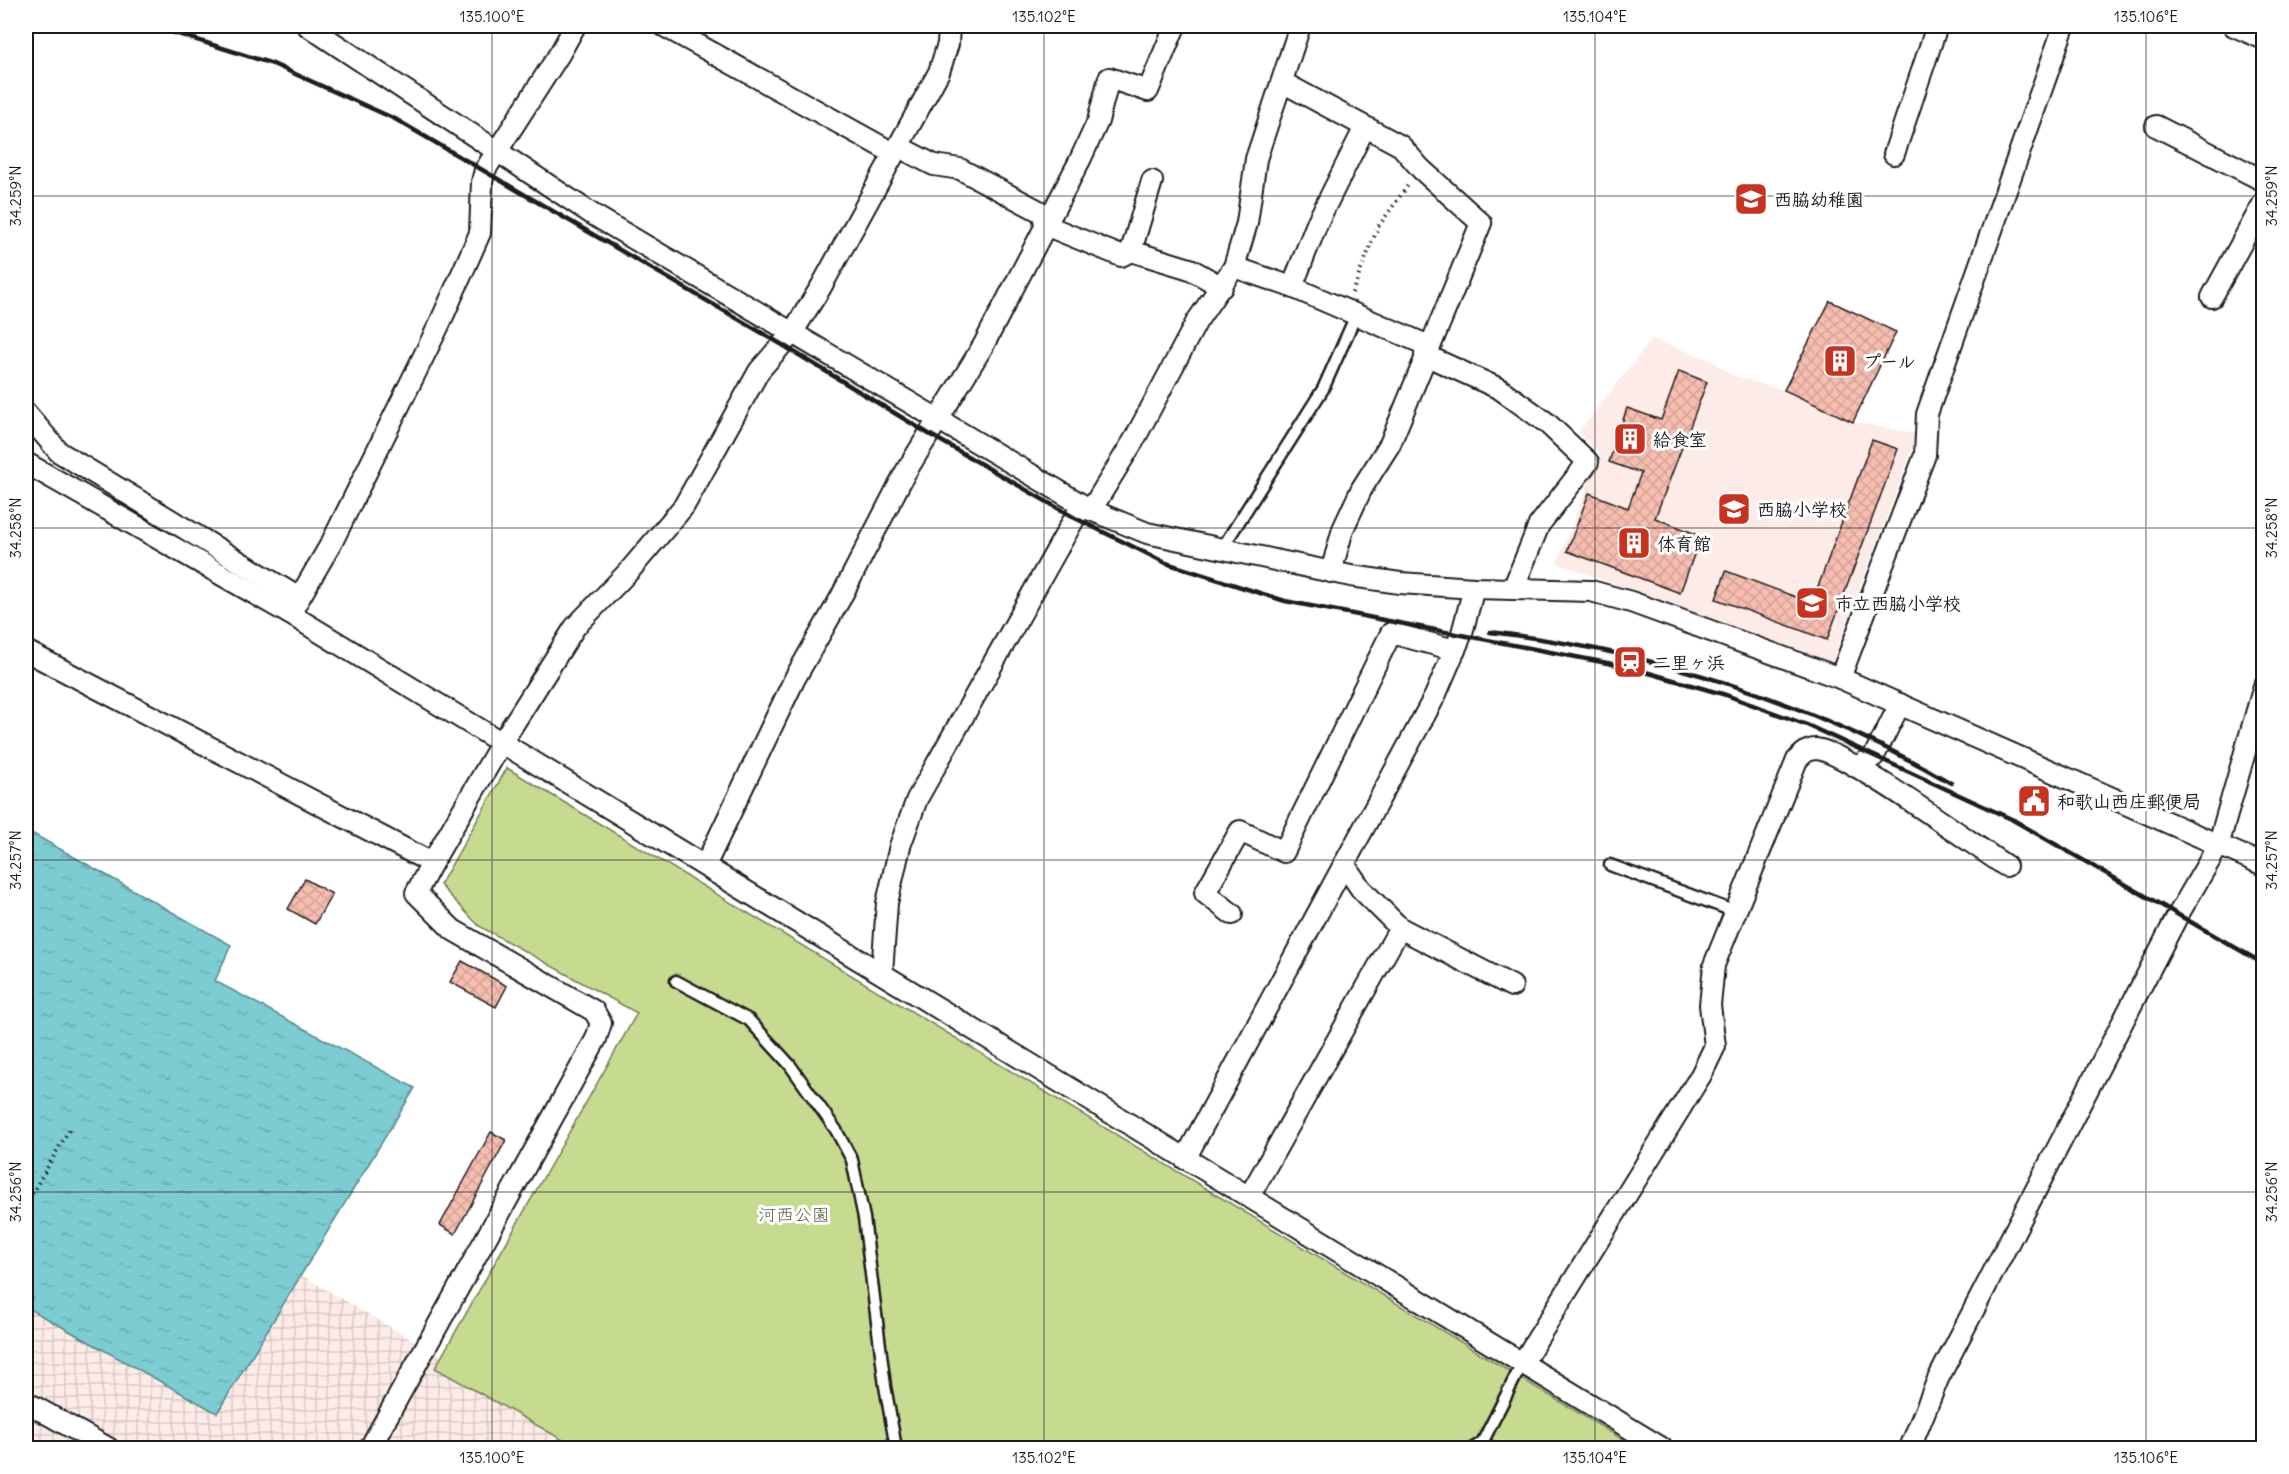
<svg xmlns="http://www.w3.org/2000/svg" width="2289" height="1474" font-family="Delius,'Klee One',sans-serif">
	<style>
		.built { fill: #fdebe7 }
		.industrial { fill: url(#industrial-grid) }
		.green { fill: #c6da90; stroke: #717b56; stroke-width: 1.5 }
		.water { fill: url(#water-ripples); stroke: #558689; stroke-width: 1.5 }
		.building { fill: url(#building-cross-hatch); stroke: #1c1c1c; stroke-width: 1.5 }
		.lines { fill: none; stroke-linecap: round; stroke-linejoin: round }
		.service-casing { stroke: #1c1c1c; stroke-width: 15 }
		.minor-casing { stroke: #1c1c1c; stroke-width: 24 }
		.path { stroke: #1c1c1c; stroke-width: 4; stroke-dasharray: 1.5 4.5; stroke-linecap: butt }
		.service { stroke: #fff; stroke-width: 10 }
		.minor { stroke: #fff; stroke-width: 20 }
		.rail { stroke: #1c1c1c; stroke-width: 4.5 }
		.ticks { fill: none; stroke: #1c1c1c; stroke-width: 1.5; stroke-opacity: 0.45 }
		.labels { text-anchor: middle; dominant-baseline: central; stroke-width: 6; stroke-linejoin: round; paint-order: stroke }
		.poi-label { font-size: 18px; font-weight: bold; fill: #1c1c1c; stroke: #fff; text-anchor: start }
		.park-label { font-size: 18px; fill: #585e45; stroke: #fff }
		.neatline { fill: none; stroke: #1c1c1c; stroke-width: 2 }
		.ticks-label { font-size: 15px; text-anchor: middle; fill: #1c1c1c }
	</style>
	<defs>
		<pattern id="industrial-grid" width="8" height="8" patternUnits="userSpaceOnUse" patternTransform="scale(1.5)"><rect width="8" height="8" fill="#fdebe7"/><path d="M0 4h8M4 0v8" fill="none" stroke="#d8c9c6"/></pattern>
		<pattern id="water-ripples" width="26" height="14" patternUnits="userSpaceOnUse" patternTransform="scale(1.5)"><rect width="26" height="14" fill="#7bccd2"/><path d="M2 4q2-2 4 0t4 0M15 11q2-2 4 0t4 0" fill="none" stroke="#6aafb4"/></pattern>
		<pattern id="building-cross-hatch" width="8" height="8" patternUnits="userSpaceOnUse" patternTransform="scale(1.5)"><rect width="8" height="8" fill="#f7bdb0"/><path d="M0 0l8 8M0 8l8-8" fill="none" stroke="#d3a297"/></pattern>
	</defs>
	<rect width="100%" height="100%" fill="#fff"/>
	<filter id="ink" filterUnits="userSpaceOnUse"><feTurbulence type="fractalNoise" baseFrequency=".0167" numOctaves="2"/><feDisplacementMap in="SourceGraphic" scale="12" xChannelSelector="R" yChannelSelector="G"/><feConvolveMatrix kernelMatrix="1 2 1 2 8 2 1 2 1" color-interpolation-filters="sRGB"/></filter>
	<g filter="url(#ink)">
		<polygon class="built" points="1830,301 1896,332 1853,422 1918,434 1833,659 1828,663 1557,563 1600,454 1578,433 1652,339 1711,360 1733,376 1784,390"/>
		<polygon class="industrial" points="301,1275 452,1363 595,1448 26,1448 26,1307 217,1412"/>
		<polygon class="green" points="507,768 1637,1448 577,1448 435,1368 637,1013 479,926 440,885"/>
		<polygon class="water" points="26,830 231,945 215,981 415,1088 217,1413 26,1307"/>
		<g class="building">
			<polygon points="1830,301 1896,332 1853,422 1784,390"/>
			<polygon points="1679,371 1707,382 1655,518 1701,536 1680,593 1567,551 1589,493 1628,508 1641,473 1609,462 1627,408 1661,420"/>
			<polygon points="1872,440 1898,449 1827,640 1716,599 1726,571 1812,603"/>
			<polygon points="305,879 332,894 315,924 288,909"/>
			<polygon points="462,961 507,986 496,1007 450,982"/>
			<polygon points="491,1132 506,1140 455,1234 440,1225"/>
		</g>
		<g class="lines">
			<defs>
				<g id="service">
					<polyline points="1221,550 1323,389 1357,313"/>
					<polyline points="1610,865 1736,912"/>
					<polyline points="676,981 749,1020 790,1065 836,1130 852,1160 864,1218 885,1386 896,1448"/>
					<polyline points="1482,1443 1493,1448"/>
					<polyline points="1473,1448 1482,1443 1523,1362"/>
				</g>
				<g id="minor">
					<polyline points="308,26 592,214 1091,510 1147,533 1351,576 1400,583 1474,588 1591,591 1631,602 1840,678 2264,865"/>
					<polyline points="664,26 893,153"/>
					<polyline points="2234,26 2264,39"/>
					<polyline points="1282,82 1401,146 1421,169 1481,223 1390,444 1362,488 1343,529 1331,572"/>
					<polyline points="2156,126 2264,181"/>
					<polyline points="893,153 901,148 934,165 960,169 1043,213 1045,225"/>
					<polyline points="1894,154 1937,26"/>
					<polyline points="1045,225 1121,256 1131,251 1190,269 1222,287"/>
					<polyline points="1131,251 1152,181"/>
					<polyline points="1234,267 1292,287 1429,346"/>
					<polyline points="1292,287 1318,221 1365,127"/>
					<polyline points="2212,297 2264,202"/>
					<polyline points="1425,355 1500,389 1547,423 1588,462 1539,525 1513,589"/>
					<polyline points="26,413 59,452 299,598"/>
					<polyline points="26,463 290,614 1662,1448"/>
					<polyline points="1091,510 1134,440 1197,321 1234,267 1247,223 1256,159 1300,26"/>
					<polyline points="290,614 332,542 440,323 480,233 482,182 485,170 560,53 575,26"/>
					<polyline points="26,651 432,863 502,742 575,627 630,570 684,506 759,371 792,333 821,287 939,72 948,44 949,26"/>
					<polyline points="1840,678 1925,455 1927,414 2064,26"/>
					<polyline points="1857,767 1874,756 1900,704"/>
					<polyline points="1344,864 1361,889 1400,928 1512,986"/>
					<polyline points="705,866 795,678 840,599 905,473 983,346 1080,160 1098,121 1109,78 1148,91 1175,26"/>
					<polyline points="1232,914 1205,893 1240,831 1284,852 1391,633 1455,650"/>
					<polyline points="882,973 887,903 900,846 917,799 1082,505"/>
					<polyline points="1185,1159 1435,696 1462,633 1474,588"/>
					<polyline points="1249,1197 1400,928"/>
					<path d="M1523 1362 1701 1075 1715 1046 1710 1005 1714 965 1797 760C1803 754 1807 749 1816 749 1844 750 1975 846 2006 866"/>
					<polyline points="26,1402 108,1448"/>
					<polyline points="370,1448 596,1039 601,1023 594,1011 453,930 416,893 432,863"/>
					<polyline points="1910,1448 1938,1379 2178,915 2218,846 2264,686"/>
				</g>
			</defs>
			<use href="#service" class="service-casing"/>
			<use href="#minor" class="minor-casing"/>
			<g class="path">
				<polyline points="1352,293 1378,227 1409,184"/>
				<polyline points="26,1204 69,1130"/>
			</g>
			<use href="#service" class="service"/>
			<use href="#minor" class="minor"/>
			<g class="rail">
				<polyline points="153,26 273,64 395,119 781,344 929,434 1075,518 1166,563 1285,601 1628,667 1726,695 1807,725 2020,823"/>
				<path d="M1490 632C1652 651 1810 701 1951 783"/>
				<polyline points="2013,820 2264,964"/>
			</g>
		</g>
	</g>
	<path class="ticks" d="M492 26V1448M1044 26V1448M1595 26V1448M2146 26V1448M26 196H2264M26 528H2264M26 860H2264M26 1192H2264"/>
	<defs>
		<symbol id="school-square" viewBox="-11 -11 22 22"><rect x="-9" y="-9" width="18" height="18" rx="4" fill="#c8321e" stroke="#fff"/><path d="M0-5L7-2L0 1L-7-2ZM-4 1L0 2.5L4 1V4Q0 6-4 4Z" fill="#fff"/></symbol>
		<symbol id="building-square" viewBox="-11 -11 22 22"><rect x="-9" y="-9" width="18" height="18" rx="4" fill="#c8321e" stroke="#fff"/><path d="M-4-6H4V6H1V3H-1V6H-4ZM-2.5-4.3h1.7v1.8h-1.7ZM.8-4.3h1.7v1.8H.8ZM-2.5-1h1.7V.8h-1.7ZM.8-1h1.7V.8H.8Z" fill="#fff"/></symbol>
		<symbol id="station-square" viewBox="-11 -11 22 22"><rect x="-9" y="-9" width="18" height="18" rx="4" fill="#c8321e" stroke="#fff"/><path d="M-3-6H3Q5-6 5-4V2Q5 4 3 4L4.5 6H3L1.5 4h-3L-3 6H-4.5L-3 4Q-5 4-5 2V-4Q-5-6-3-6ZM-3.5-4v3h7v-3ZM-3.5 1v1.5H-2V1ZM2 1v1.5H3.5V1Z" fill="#fff"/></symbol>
		<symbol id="civic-square" viewBox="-11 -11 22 22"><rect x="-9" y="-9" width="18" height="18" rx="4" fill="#c8321e" stroke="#fff"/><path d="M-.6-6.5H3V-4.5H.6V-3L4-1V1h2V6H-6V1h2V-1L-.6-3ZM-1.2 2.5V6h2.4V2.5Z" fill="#fff"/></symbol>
	</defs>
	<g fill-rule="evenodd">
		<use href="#school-square" x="1732" y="180" width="38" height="38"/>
		<use href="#building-square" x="1821" y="342" width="38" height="38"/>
		<use href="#building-square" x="1611" y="420" width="38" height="38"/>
		<use href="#school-square" x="1715" y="490" width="38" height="38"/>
		<use href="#building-square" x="1615" y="524" width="38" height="38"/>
		<use href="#school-square" x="1793" y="584" width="38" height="38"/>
		<use href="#station-square" x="1611" y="643" width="38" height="38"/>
		<use href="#civic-square" x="2015" y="782" width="38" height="38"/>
	</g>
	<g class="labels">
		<g class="poi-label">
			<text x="1774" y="199">西脇幼稚園</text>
			<text x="1863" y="361">プール</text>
			<text x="1653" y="439">給食室</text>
			<text x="1757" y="509">西脇小学校</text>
			<text x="1657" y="543">体育館</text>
			<text x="1835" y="603">市立西脇小学校</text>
			<text x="1653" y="662">二里ヶ浜</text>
			<text x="2057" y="801">和歌山西庄郵便局</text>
		</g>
		<g class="park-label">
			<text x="794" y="1214">河西公園</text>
		</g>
	</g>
	<rect width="2289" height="1474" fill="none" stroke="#fff" stroke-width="66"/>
	<rect x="33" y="33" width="2223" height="1408" class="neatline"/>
	<g class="ticks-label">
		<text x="492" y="22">135.100°E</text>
		<text x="1044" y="22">135.102°E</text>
		<text x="1595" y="22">135.104°E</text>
		<text x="2146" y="22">135.106°E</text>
		<text transform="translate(16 196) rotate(-90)" y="5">34.259°N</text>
		<text transform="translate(2272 196) rotate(-90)" y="5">34.259°N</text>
		<text transform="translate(16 528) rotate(-90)" y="5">34.258°N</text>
		<text transform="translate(2272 528) rotate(-90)" y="5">34.258°N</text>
		<text transform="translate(16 860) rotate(-90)" y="5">34.257°N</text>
		<text transform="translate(2272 860) rotate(-90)" y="5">34.257°N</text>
		<text transform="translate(16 1192) rotate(-90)" y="5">34.256°N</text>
		<text transform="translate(2272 1192) rotate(-90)" y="5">34.256°N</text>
		<text x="492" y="1463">135.100°E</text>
		<text x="1044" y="1463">135.102°E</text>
		<text x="1595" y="1463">135.104°E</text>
		<text x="2146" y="1463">135.106°E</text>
	</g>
</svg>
